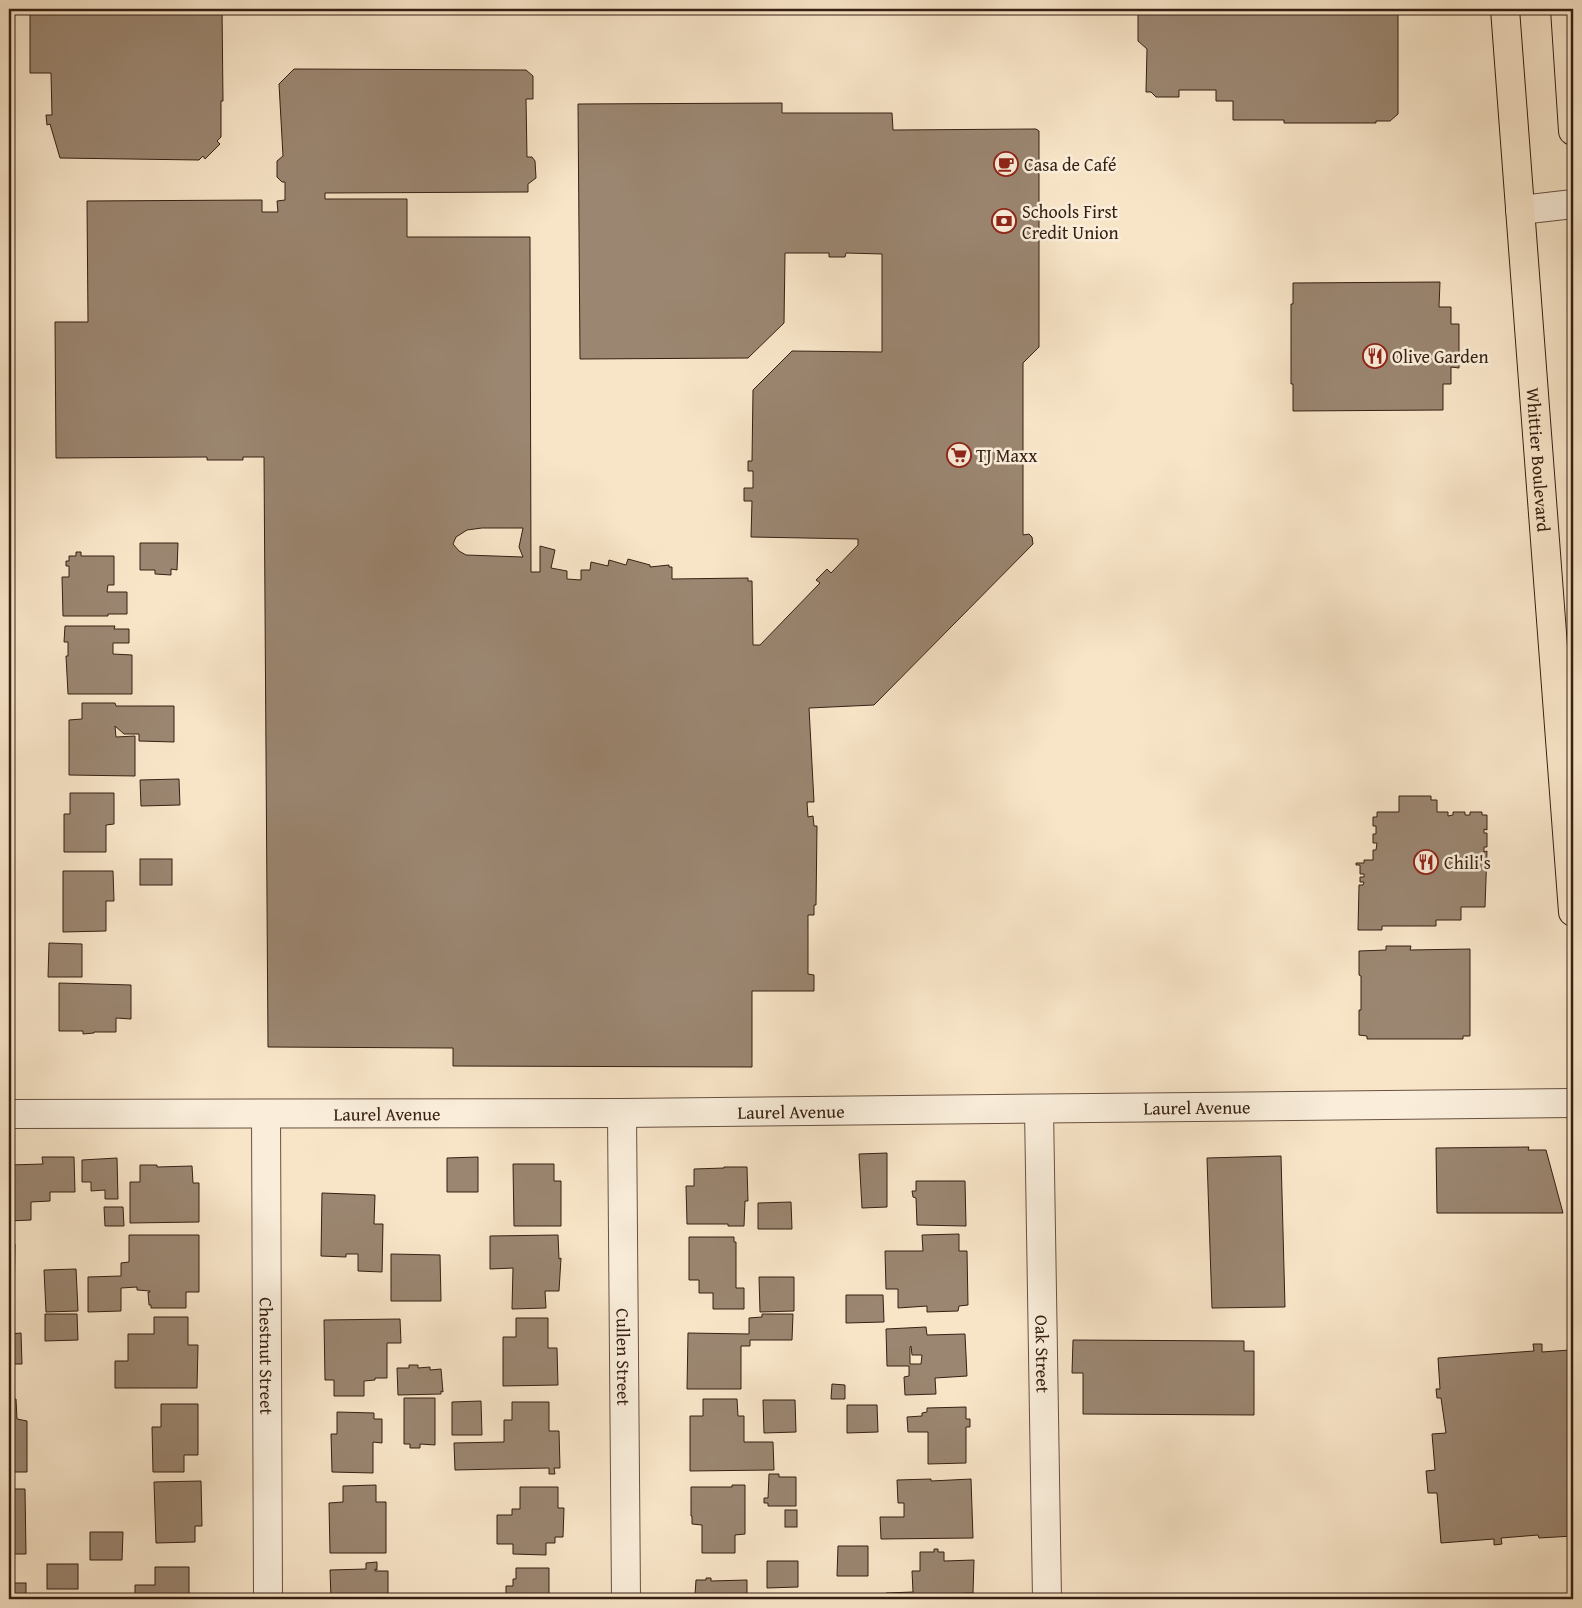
<svg xmlns="http://www.w3.org/2000/svg" width="1582" height="1608" font-family="'Gentium Book Plus',serif">
	<style>
		.building { fill: #9b8671; stroke: #372013; fill-rule: evenodd }
		.lines { fill: none; stroke-linecap: round; stroke-linejoin: round }
		.minor-casing { stroke: #675140; stroke-width: 30 }
		.tertiary-casing { stroke: #675140; stroke-width: 30 }
		.primary-casing { stroke: #372013; stroke-width: 30 }
		.minor { stroke: #faeedb; stroke-width: 28 }
		.tertiary { stroke: #faeedb; stroke-width: 28 }
		.primary { stroke: #f8e5c8; stroke-width: 28 }
		.labels { text-anchor: middle; dominant-baseline: central; stroke-width: 5; stroke-linejoin: round; paint-order: stroke }
		.poi-label { font-size: 18px; fill: #372013; stroke: #faeedb; text-anchor: start }
		.street-label { font-size: 18px; fill: #372013; stroke: #faeedb }
	</style>
	<rect width="100%" height="100%" fill="#f8e5c8"/>
	<filter id="stains"><feTurbulence type="fractalNoise" baseFrequency=".004" numOctaves="4"/><feColorMatrix values="0 0 0 0 .2 0 0 0 0 .09 0 0 0 0 .02 0 0 0 .5 -.17"/></filter>
	<radialGradient id="worn" r=".72"><stop offset=".6" stop-color="#630" stop-opacity="0"/><stop offset="1" stop-color="#630" stop-opacity=".3"/></radialGradient>
	<g class="building">
		<polygon points="30,9 222,9 223,101 221,101 221,137 217,141 220,144 205,159 203,156 199,160 60,158 50,124 47,125 46,115 52,115 51,73 30,73"/>
		<polygon points="1138,9 1398,9 1398,114 1390,121 1376,121 1376,123 1284,123 1284,120 1233,120 1233,101 1216,101 1216,90 1179,90 1179,97 1156,97 1151,92 1146,92 1147,49 1138,41"/>
		<path d="M294 69 526 70 533 76V99H526L527 157H532L535 161 536 178 528 184V192L325 193V199H407V237H530L531 572H540V546L555 550 551 568 567 571V579L581 580V570H590L591 562 608 566 609 560 626 565 628 559 650 565V567L669 565V567H672V579L748 578V581H752L753 645H760L820 583 816 580 827 569 831 573 858 545V539L751 537 752 501H744V488H753V471H748V461H752L753 390 792 351 882 352V254L846 253 845 257H829V253H785L784 323 748 358 580 359 578 104 782 103V113H892L893 130 1036 129 1039 131V347L1023 363V535L1029 534 1032 537 1033 544 874 705 809 708 814 802H807L808 817 813 816 814 826H817L816 905H814V915H808V974L814 975V991H752V1067L453 1066V1048L268 1047 264 457H243V460H207V457L56 458 55 322H88L87 201 262 200V212H278L277 201 285 200V182H282L277 177V161L283 156 279 84ZM523 528 519 547 523 557 466 555 459 551 453 544 456 537 467 530 482 528Z"/>
		<polygon points="1440,282 1439,307 1451,307 1451,324 1459,324 1459,368 1451,367 1451,384 1443,384 1443,410 1293,411 1293,384 1291,384 1291,304 1293,304 1293,283"/>
		<polygon points="140,543 178,543 177,570 171,569 171,575 155,574 155,570 140,570"/>
		<polygon points="76,552 81,552 81,556 114,556 114,585 108,585 107,592 127,592 127,614 108,614 108,616 63,616 62,577 69,577 69,566 66,566 66,561 69,561 69,556 76,556"/>
		<polygon points="65,626 115,626 114,629 129,629 129,643 113,643 113,654 132,655 132,694 68,694 66,656 68,656 68,642 64,642"/>
		<polygon points="82,703 115,703 116,706 174,706 174,742 139,741 139,734 124,734 115,726 116,737 135,736 135,776 69,775 69,720 82,719"/>
		<polygon points="179,779 180,805 141,806 140,780"/>
		<polygon points="70,793 114,793 114,824 106,825 106,852 64,852 64,814 70,814"/>
		<polygon points="1399,796 1431,796 1431,800 1437,800 1437,812 1448,812 1448,816 1453,815 1453,812 1465,812 1465,815 1470,815 1470,812 1482,812 1482,815 1487,815 1487,830 1484,829 1484,833 1487,833 1487,847 1484,847 1484,852 1487,851 1485,907 1461,907 1461,920 1436,920 1436,926 1382,926 1382,930 1358,930 1359,885 1363,885 1364,882 1360,882 1360,877 1364,877 1364,874 1360,874 1360,865 1356,865 1356,863 1364,863 1364,860 1373,860 1373,850 1376,850 1377,843 1373,843 1373,834 1376,834 1376,826 1373,826 1373,817 1377,817 1377,812 1399,812"/>
		<rect x="140" y="859" width="32" height="26"/>
		<polygon points="63,871 113,871 114,901 106,901 106,931 63,932"/>
		<polygon points="49,943 82,944 82,977 48,977"/>
		<polygon points="1386,946 1411,946 1410,950 1470,949 1470,1036 1463,1036 1463,1039 1367,1039 1367,1036 1359,1035 1359,1010 1361,1010 1361,976 1359,975 1359,951 1386,950"/>
		<polygon points="59,983 131,985 131,1019 116,1018 116,1032 94,1032 94,1033 83,1034 83,1031 59,1031"/>
		<polygon points="1529,1147 1528,1150 1546,1150 1563,1213 1437,1213 1436,1148"/>
		<polygon points="887,1153 887,1207 862,1208 859,1154"/>
		<polygon points="1281,1156 1285,1307 1212,1308 1207,1158"/>
		<polygon points="42,1157 74,1157 75,1192 50,1192 50,1201 31,1202 31,1220 9,1221 9,1165 43,1164"/>
		<polygon points="478,1157 478,1192 447,1192 447,1158"/>
		<polygon points="117,1158 118,1199 105,1199 105,1190 91,1191 91,1182 82,1182 82,1160"/>
		<polygon points="513,1164 554,1164 554,1181 561,1181 561,1226 514,1226"/>
		<polygon points="140,1165 157,1165 157,1167 192,1166 193,1183 199,1183 199,1222 130,1223 130,1182 140,1182"/>
		<polygon points="724,1167 747,1167 748,1201 745,1201 744,1226 728,1226 728,1224 687,1224 686,1186 694,1186 694,1169 724,1168"/>
		<polygon points="916,1181 965,1181 966,1226 917,1225 916,1198 913,1197 912,1191 916,1191"/>
		<polygon points="322,1193 375,1195 374,1224 383,1224 382,1272 358,1271 358,1254 346,1254 346,1257 321,1256"/>
		<polygon points="791,1202 792,1229 758,1229 758,1203"/>
		<polygon points="104,1207 123,1207 124,1226 105,1226"/>
		<polygon points="959,1234 959,1251 967,1251 968,1305 959,1306 958,1311 927,1312 927,1306 898,1308 898,1289 886,1289 885,1251 923,1251 922,1235"/>
		<polygon points="129,1235 199,1235 199,1292 186,1292 186,1308 151,1308 151,1305 149,1305 148,1292 150,1292 150,1291 137,1290 137,1287 121,1288 121,1311 88,1312 88,1277 121,1276 121,1263 129,1262"/>
		<polygon points="558,1235 559,1259 561,1258 559,1291 545,1291 546,1308 512,1309 513,1268 490,1269 490,1236"/>
		<polygon points="9,1236 14,1236 13,1244 15,1244 14,1309 9,1309"/>
		<polygon points="689,1237 734,1237 734,1242 736,1242 736,1288 744,1288 744,1309 713,1309 713,1293 699,1293 699,1280 689,1280"/>
		<polygon points="391,1254 440,1255 441,1301 391,1301"/>
		<polygon points="76,1269 78,1311 46,1312 44,1270"/>
		<polygon points="759,1277 794,1277 794,1311 760,1312"/>
		<polygon points="846,1295 883,1295 884,1322 846,1323"/>
		<polygon points="45,1314 77,1314 78,1340 45,1341"/>
		<polygon points="762,1314 793,1314 792,1340 750,1340 750,1346 741,1346 741,1389 687,1389 688,1333 749,1334 749,1318 762,1317"/>
		<polygon points="154,1317 188,1317 188,1345 198,1345 197,1388 115,1388 115,1361 128,1361 128,1334 154,1334"/>
		<polygon points="516,1318 548,1318 548,1348 557,1348 558,1385 503,1386 503,1337 516,1337"/>
		<polygon points="400,1319 401,1343 387,1343 387,1378 375,1378 375,1380 364,1381 364,1396 334,1396 334,1380 325,1380 324,1320"/>
		<path d="M926 1327 927 1335 965 1334 967 1376 935 1378 936 1394 905 1395 904 1377 909 1376V1366H887L886 1329ZM911 1346 912 1355H922L921 1364H910V1347Z"/>
		<polygon points="21,1333 22,1364 11,1364 12,1389 9,1389 9,1334"/>
		<polygon points="1073,1340 1244,1341 1244,1351 1254,1351 1254,1415 1083,1414 1083,1373 1072,1373"/>
		<polygon points="1533,1344 1542,1344 1542,1352 1570,1350 1573,1391 1573,1449 1568,1450 1569,1463 1573,1463 1573,1536 1539,1538 1538,1535 1501,1538 1502,1544 1494,1545 1494,1539 1441,1543 1437,1493 1428,1493 1426,1471 1435,1470 1432,1434 1446,1433 1441,1398 1437,1398 1436,1389 1440,1389 1438,1358 1534,1351"/>
		<polygon points="409,1365 418,1365 418,1368 430,1367 430,1370 441,1369 443,1392 441,1391 441,1394 398,1395 397,1368 409,1368"/>
		<polygon points="832,1384 845,1385 845,1399 831,1399"/>
		<polygon points="404,1398 435,1398 435,1445 420,1444 420,1448 410,1448 410,1444 404,1444"/>
		<polygon points="9,1399 16,1399 17,1419 27,1421 27,1472 9,1472"/>
		<polygon points="703,1399 737,1399 738,1416 744,1416 744,1442 773,1442 774,1470 690,1471 690,1416 703,1416"/>
		<polygon points="763,1400 795,1400 796,1432 764,1433"/>
		<polygon points="481,1401 482,1435 452,1435 452,1402"/>
		<polygon points="512,1402 549,1402 549,1431 559,1431 560,1468 554,1468 555,1474 549,1474 549,1468 455,1470 454,1443 504,1442 504,1420 512,1420"/>
		<polygon points="161,1404 198,1404 198,1455 184,1455 184,1472 153,1472 152,1427 161,1427"/>
		<polygon points="847,1405 877,1405 878,1432 847,1433"/>
		<polygon points="966,1407 966,1419 970,1419 970,1427 966,1427 966,1463 928,1464 928,1432 908,1432 907,1417 922,1416 922,1413 927,1412 927,1408"/>
		<polygon points="337,1412 374,1413 374,1419 382,1419 382,1443 373,1442 373,1473 332,1472 331,1434 337,1434"/>
		<polygon points="769,1474 779,1474 779,1477 796,1477 796,1506 768,1506 768,1503 764,1503 764,1498 768,1498"/>
		<polygon points="931,1479 931,1481 971,1479 973,1538 881,1539 880,1517 904,1517 904,1503 898,1503 897,1480"/>
		<polygon points="201,1481 202,1526 195,1526 195,1542 156,1543 154,1482"/>
		<polygon points="376,1485 376,1502 386,1502 386,1553 330,1553 329,1503 343,1502 343,1486"/>
		<polygon points="732,1485 745,1485 745,1534 735,1535 735,1553 702,1553 702,1525 692,1524 692,1516 691,1516 691,1487 732,1487"/>
		<polygon points="520,1487 558,1487 558,1508 564,1508 563,1537 555,1537 555,1543 546,1543 546,1555 513,1554 513,1544 497,1544 497,1515 512,1515 512,1509 520,1509"/>
		<polygon points="9,1489 25,1489 26,1554 9,1554"/>
		<rect x="785" y="1510" width="12" height="17"/>
		<polygon points="90,1532 123,1532 122,1560 90,1560"/>
		<polygon points="838,1546 868,1546 868,1576 837,1576"/>
		<polygon points="934,1549 938,1549 938,1552 944,1552 944,1561 974,1560 973,1593 942,1594 943,1599 886,1599 886,1593 913,1592 912,1571 920,1571 920,1552 934,1552"/>
		<polygon points="767,1561 798,1561 798,1587 767,1588"/>
		<polygon points="377,1562 377,1570 375,1569 375,1571 388,1571 388,1599 331,1599 330,1570 366,1569 366,1563"/>
		<rect x="47" y="1564" width="31" height="25"/>
		<polygon points="155,1567 189,1567 189,1596 197,1595 196,1599 135,1599 135,1585 155,1585"/>
		<polygon points="516,1568 549,1568 549,1594 558,1594 558,1599 506,1599 506,1586 513,1586 513,1579 516,1579"/>
		<polygon points="706,1578 711,1578 711,1581 747,1580 747,1599 690,1599 690,1597 697,1597 697,1595 695,1595 696,1580 706,1580"/>
		<rect x="9" y="1583" width="17" height="16"/>
	</g>
	<g class="lines">
		<defs>
			<g id="minor">
				<polyline points="1520,210 1573,204"/>
				<path id="s1" d="M1039 1109 1047 1599"/>
				<path id="s2" d="M622 1113 626 1599"/>
				<path id="s3" d="M266 1114 268 1599"/>
			</g>
			<g id="tertiary">
				<path id="s4" d="M9 1114 622 1113 1573 1103"/>
			</g>
			<g id="primary">
				<path id="s5" d="M1505 9 1573 912"/>
				<polyline points="1565,9 1573,131"/>
			</g>
		</defs>
		<use href="#minor" class="minor-casing"/>
		<use href="#tertiary" class="tertiary-casing"/>
		<use href="#primary" class="primary-casing"/>
		<use href="#minor" class="minor"/>
		<use href="#tertiary" class="tertiary"/>
		<use href="#primary" class="primary"/>
	</g>
	<defs>
		<symbol id="cafe-ring" viewBox="-11 -11 22 22"><circle r="9.5" fill="#faeedb" stroke="#8f2418" stroke-width="1.5"/><path d="M-5.5-4.5H6V0H3Q3 3.5 0 3.5H-2.5Q-5.5 3.5-5.5 0ZM3-3.2v2h1.7v-2ZM-6 4.5H4V6H-6Z" fill="#8f2418"/></symbol>
		<symbol id="bank-ring" viewBox="-11 -11 22 22"><circle r="9.5" fill="#faeedb" stroke="#8f2418" stroke-width="1.5"/><path d="M-6-4H6V4H-6ZM0-2.3a2.3 2.3 0 1 0 0 4.6a2.3 2.3 0 1 0 0-4.6Z" fill="#8f2418"/></symbol>
		<symbol id="restaurant-ring" viewBox="-11 -11 22 22"><circle r="9.5" fill="#faeedb" stroke="#8f2418" stroke-width="1.5"/><path d="M-5-6h1v4h1v-4h1v4h1v-4h1v5L-1.5 .5V6h-2V.5L-5-1ZM5-6V6H3V1.5H1.5Q1.5-4 5-6Z" fill="#8f2418"/></symbol>
		<symbol id="supermarket-ring" viewBox="-11 -11 22 22"><circle r="9.5" fill="#faeedb" stroke="#8f2418" stroke-width="1.5"/><path d="M-6-5.5h2.5l.6 2H6L4.5 2H-2.5L-4.4-4H-6ZM-1.5 3.2a1.3 1.3 0 1 0 .1 0ZM3 3.2a1.3 1.3 0 1 0 .1 0Z" fill="#8f2418"/></symbol>
	</defs>
	<g fill-rule="evenodd">
		<use href="#cafe-ring" x="992" y="150" width="28" height="28"/>
		<use href="#bank-ring" x="990" y="207" width="28" height="28"/>
		<use href="#restaurant-ring" x="1361" y="342" width="28" height="28"/>
		<use href="#supermarket-ring" x="945" y="441" width="28" height="28"/>
		<use href="#restaurant-ring" x="1412" y="848" width="28" height="28"/>
	</g>
	<g class="labels">
		<g class="poi-label">
			<text x="1024" y="164">Casa de Café</text>
			<text x="1022" y="211">Schools First<tspan x="1022" dy="21">Credit Union</tspan></text>
			<text x="1392" y="356">Olive Garden</text>
			<text x="976" y="455">TJ Maxx</text>
			<text x="1444" y="862">Chili's</text>
		</g>
		<g class="street-label">
			<text stroke="none"><textPath href="#s5" startOffset="452">Whittier Boulevard</textPath></text>
			<text stroke="none"><textPath href="#s4" startOffset="1188">Laurel Avenue</textPath></text>
			<text stroke="none"><textPath href="#s4" startOffset="782">Laurel Avenue</textPath></text>
			<text stroke="none"><textPath href="#s4" startOffset="378">Laurel Avenue</textPath></text>
			<text stroke="none"><textPath href="#s1" startOffset="245">Oak Street</textPath></text>
			<text stroke="none"><textPath href="#s2" startOffset="244">Cullen Street</textPath></text>
			<text stroke="none"><textPath href="#s3" startOffset="242">Chestnut Street</textPath></text>
		</g>
	</g>
	<rect width="1582" height="1608" fill="none" stroke="#f8e5c8" stroke-width="30"/>
	<rect x="10" y="10" width="1562" height="1588" fill="none" stroke="#372013" stroke-width="2.5"/>
	<rect x="15" y="15" width="1552" height="1578" fill="none" stroke="#372013"/>
	<rect width="100%" height="100%" filter="url(#stains)"/>
	<rect width="100%" height="100%" fill="url(#worn)"/>
</svg>
